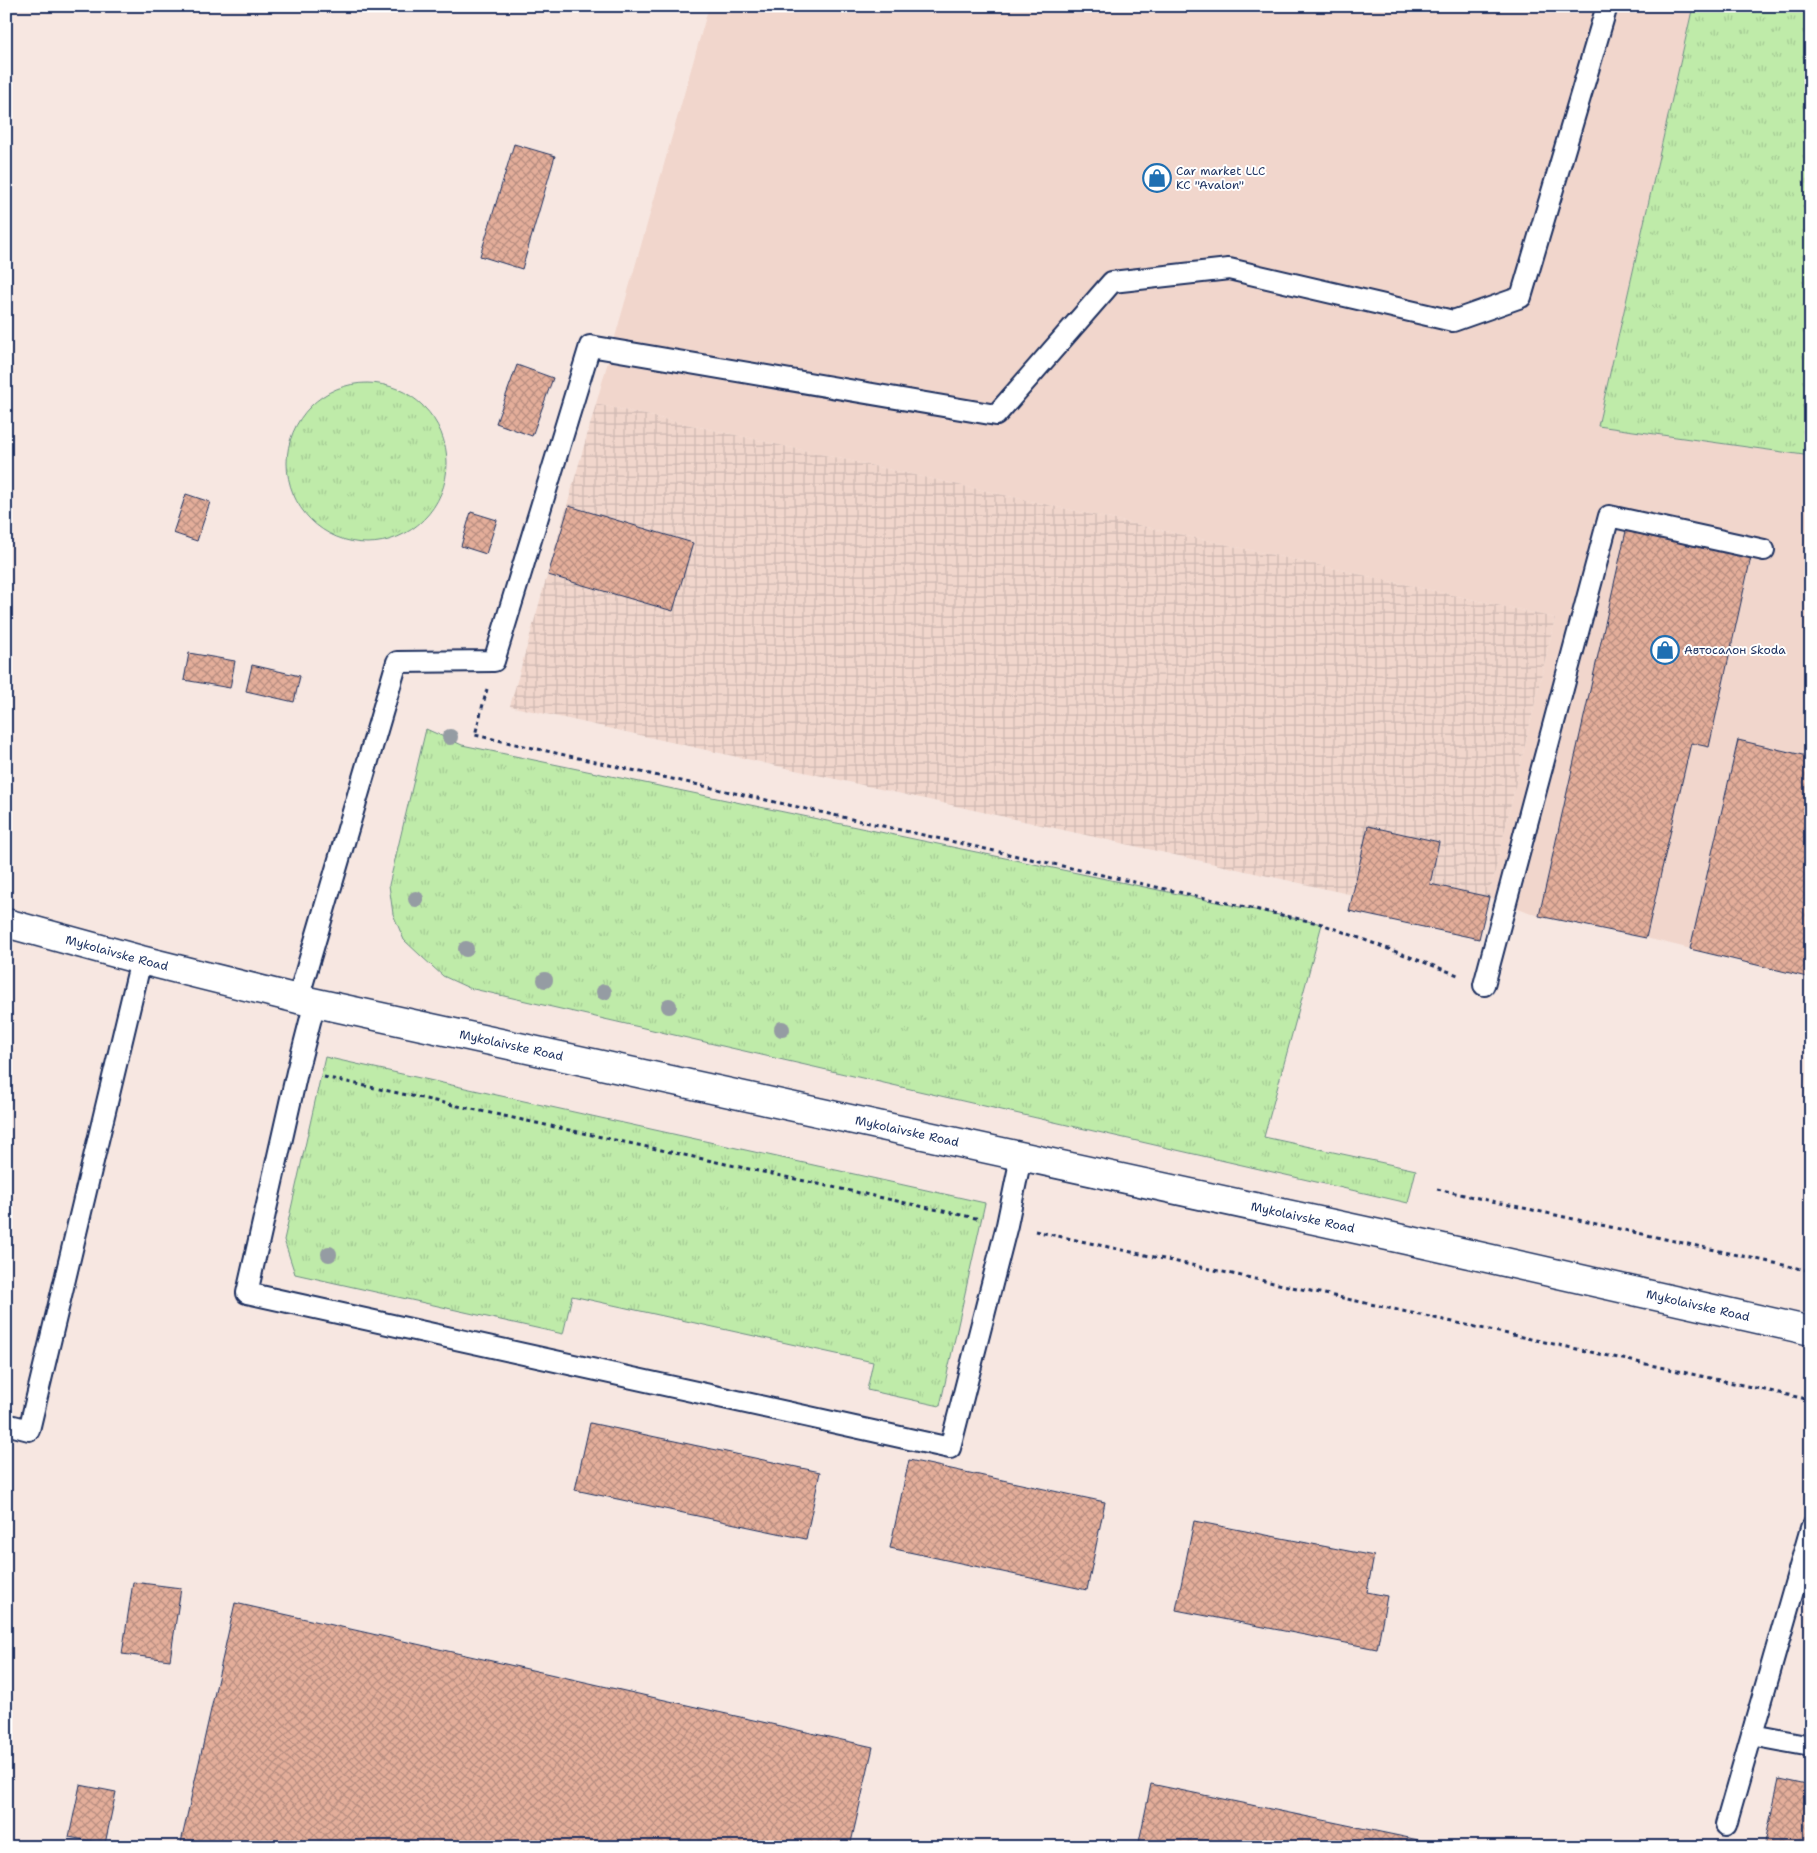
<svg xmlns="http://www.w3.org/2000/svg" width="1817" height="1853" font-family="'Shantell Sans',sans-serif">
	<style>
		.built { fill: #f1d6cc }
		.industrial { fill: url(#industrial-grid) }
		.grass { fill: url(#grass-tufts); stroke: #6d8d84 }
		.building { fill: url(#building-cross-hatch); stroke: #1b2f5e }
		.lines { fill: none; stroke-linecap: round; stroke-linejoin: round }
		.lane-casing { stroke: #1b2f5e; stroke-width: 24 }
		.primary-casing { stroke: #1b2f5e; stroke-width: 31 }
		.path { stroke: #1b2f5e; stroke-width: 3; stroke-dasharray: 4 4; stroke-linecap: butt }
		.lane { stroke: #fff; stroke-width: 20 }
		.primary { stroke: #fff; stroke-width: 28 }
		.tree { fill: #959ca3 }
		.labels { text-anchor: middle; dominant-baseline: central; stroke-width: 4; stroke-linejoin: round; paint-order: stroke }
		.poi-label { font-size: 12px; fill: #1b2f5e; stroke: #fff; text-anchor: start }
		.street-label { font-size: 12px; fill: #1b2f5e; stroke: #fff }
	</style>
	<defs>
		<pattern id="industrial-grid" width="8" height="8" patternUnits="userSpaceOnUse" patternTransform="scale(1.25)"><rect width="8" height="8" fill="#f1d6cc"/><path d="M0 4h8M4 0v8" fill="none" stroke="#ceb8b2"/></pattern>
		<pattern id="grass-tufts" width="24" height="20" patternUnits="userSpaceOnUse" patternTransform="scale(1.25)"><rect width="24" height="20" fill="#bfeba9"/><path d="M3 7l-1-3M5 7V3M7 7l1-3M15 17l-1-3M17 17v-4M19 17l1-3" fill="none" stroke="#a4ca94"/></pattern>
		<pattern id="building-cross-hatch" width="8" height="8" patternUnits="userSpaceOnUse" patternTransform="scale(1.25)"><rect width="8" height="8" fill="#e4ae9a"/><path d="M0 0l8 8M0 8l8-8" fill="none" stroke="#b88e81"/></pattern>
	</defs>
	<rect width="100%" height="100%" fill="#f7e7e1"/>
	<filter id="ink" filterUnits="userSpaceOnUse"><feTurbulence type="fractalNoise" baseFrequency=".02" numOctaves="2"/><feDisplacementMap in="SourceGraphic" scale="10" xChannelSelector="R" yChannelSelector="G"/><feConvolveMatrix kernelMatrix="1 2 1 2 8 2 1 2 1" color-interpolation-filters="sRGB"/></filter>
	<g filter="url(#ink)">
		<polygon class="built" points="709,6 1693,6 1598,426 1811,456 1811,978 1646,938 1539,916 1489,897 1555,618 596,404"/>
		<polygon class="industrial" points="596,404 1555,618 1489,897 1430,884 1439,842 1368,826 1353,895 510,706"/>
		<g class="grass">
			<polygon points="1693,6 1811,6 1811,456 1598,426"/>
			<circle cx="367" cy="463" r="80"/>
			<polygon points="426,729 462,745 1322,924 1264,1137 1416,1170 1408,1203 469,988 443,976 421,956 404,940 393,914 389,885"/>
			<polygon points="325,1057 985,1203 940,1406 867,1390 873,1362 572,1296 563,1334 295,1274 284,1240"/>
		</g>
		<g class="building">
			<polygon points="514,144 555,156 522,269 480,256"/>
			<polygon points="517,365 553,378 532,436 496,423"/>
			<polygon points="186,494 210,502 197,541 173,533"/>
			<polygon points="569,506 693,543 673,611 548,575"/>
			<polygon points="471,512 497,520 486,554 461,546"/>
			<polygon points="1626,531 1751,557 1709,747 1691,743 1646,938 1539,916"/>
			<polygon points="189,653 235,661 230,688 184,680"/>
			<polygon points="252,665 300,676 294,702 246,691"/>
			<polygon points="1738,740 1811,757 1811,978 1690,949"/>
			<polygon points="1368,826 1439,842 1430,884 1489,897 1479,939 1349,911"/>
			<polygon points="590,1423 820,1472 806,1539 575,1490"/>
			<polygon points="909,1460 1105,1502 1087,1590 890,1548"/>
			<polygon points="1194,1521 1374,1556 1367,1592 1387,1596 1377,1649 1176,1610"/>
			<polygon points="133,1582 181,1588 170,1660 122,1654"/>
			<polygon points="235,1603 873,1747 850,1847 180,1847"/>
			<polygon points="1779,1779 1811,1786 1811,1847 1764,1847"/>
			<polygon points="1151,1784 1452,1847 1138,1847"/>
			<polygon points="80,1785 116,1792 105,1844 69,1837"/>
		</g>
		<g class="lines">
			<defs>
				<g id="lane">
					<polyline points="1484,985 1609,516 1764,550"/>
					<polyline points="298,999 397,662 494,661 590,346 996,415 1112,282 1229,269 1453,321 1521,297 1607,6"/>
					<polyline points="315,1002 297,1072 247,1293 950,1448 1007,1225 1021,1157"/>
					<polyline points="6,1424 29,1430 141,960"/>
					<polyline points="1752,1735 1811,1746"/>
					<polyline points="1726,1825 1811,1528"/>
				</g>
				<g id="primary">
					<path id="s1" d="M6 923 141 960 298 999 1425 1244 1811 1331"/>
				</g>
			</defs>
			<use href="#lane" class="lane-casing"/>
			<use href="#primary" class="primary-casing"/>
			<g class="path">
				<polyline points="487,689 475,735 1322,924 1458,975"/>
				<polyline points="324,1077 980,1219"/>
				<polyline points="1437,1189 1811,1271"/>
				<polyline points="1035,1231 1811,1400"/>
			</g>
			<use href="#lane" class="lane"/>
			<use href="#primary" class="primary"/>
		</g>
		<g class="tree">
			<circle cx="450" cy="737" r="8"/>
			<circle cx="416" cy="899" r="8"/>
			<circle cx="466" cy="949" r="8"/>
			<circle cx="545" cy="980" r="8"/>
			<circle cx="604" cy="992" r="8"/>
			<circle cx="669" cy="1006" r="8"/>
			<circle cx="782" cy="1029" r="8"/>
			<circle cx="329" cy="1254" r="8"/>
		</g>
	</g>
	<defs>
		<symbol id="shop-ring" viewBox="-11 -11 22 22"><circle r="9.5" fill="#fff" stroke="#1f6fb2" stroke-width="1.5"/><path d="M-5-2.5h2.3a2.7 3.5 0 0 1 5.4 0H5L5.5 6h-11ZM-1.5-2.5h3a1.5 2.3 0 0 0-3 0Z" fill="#1f6fb2"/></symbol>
	</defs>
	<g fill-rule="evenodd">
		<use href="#shop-ring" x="1141" y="162" width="32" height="32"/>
		<use href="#shop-ring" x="1649" y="634" width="32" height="32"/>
	</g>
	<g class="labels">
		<g class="poi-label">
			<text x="1176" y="171">Car market LLC<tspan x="1176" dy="14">KC "Avalon"</tspan></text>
			<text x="1684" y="650">Автосалон Skoda</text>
		</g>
		<g class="street-label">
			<text stroke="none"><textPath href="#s1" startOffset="115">Mykolaivske Road</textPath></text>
			<text stroke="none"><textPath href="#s1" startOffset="520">Mykolaivske Road</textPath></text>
			<text stroke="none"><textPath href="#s1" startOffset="925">Mykolaivske Road</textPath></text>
			<text stroke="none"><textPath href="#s1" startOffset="1330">Mykolaivske Road</textPath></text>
			<text stroke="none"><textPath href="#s1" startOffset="1735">Mykolaivske Road</textPath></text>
		</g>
	</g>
	<rect width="1817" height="1853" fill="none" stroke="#fff" stroke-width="25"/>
	<rect x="12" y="12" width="1792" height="1828" fill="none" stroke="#1b2f5e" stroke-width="2" filter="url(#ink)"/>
</svg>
